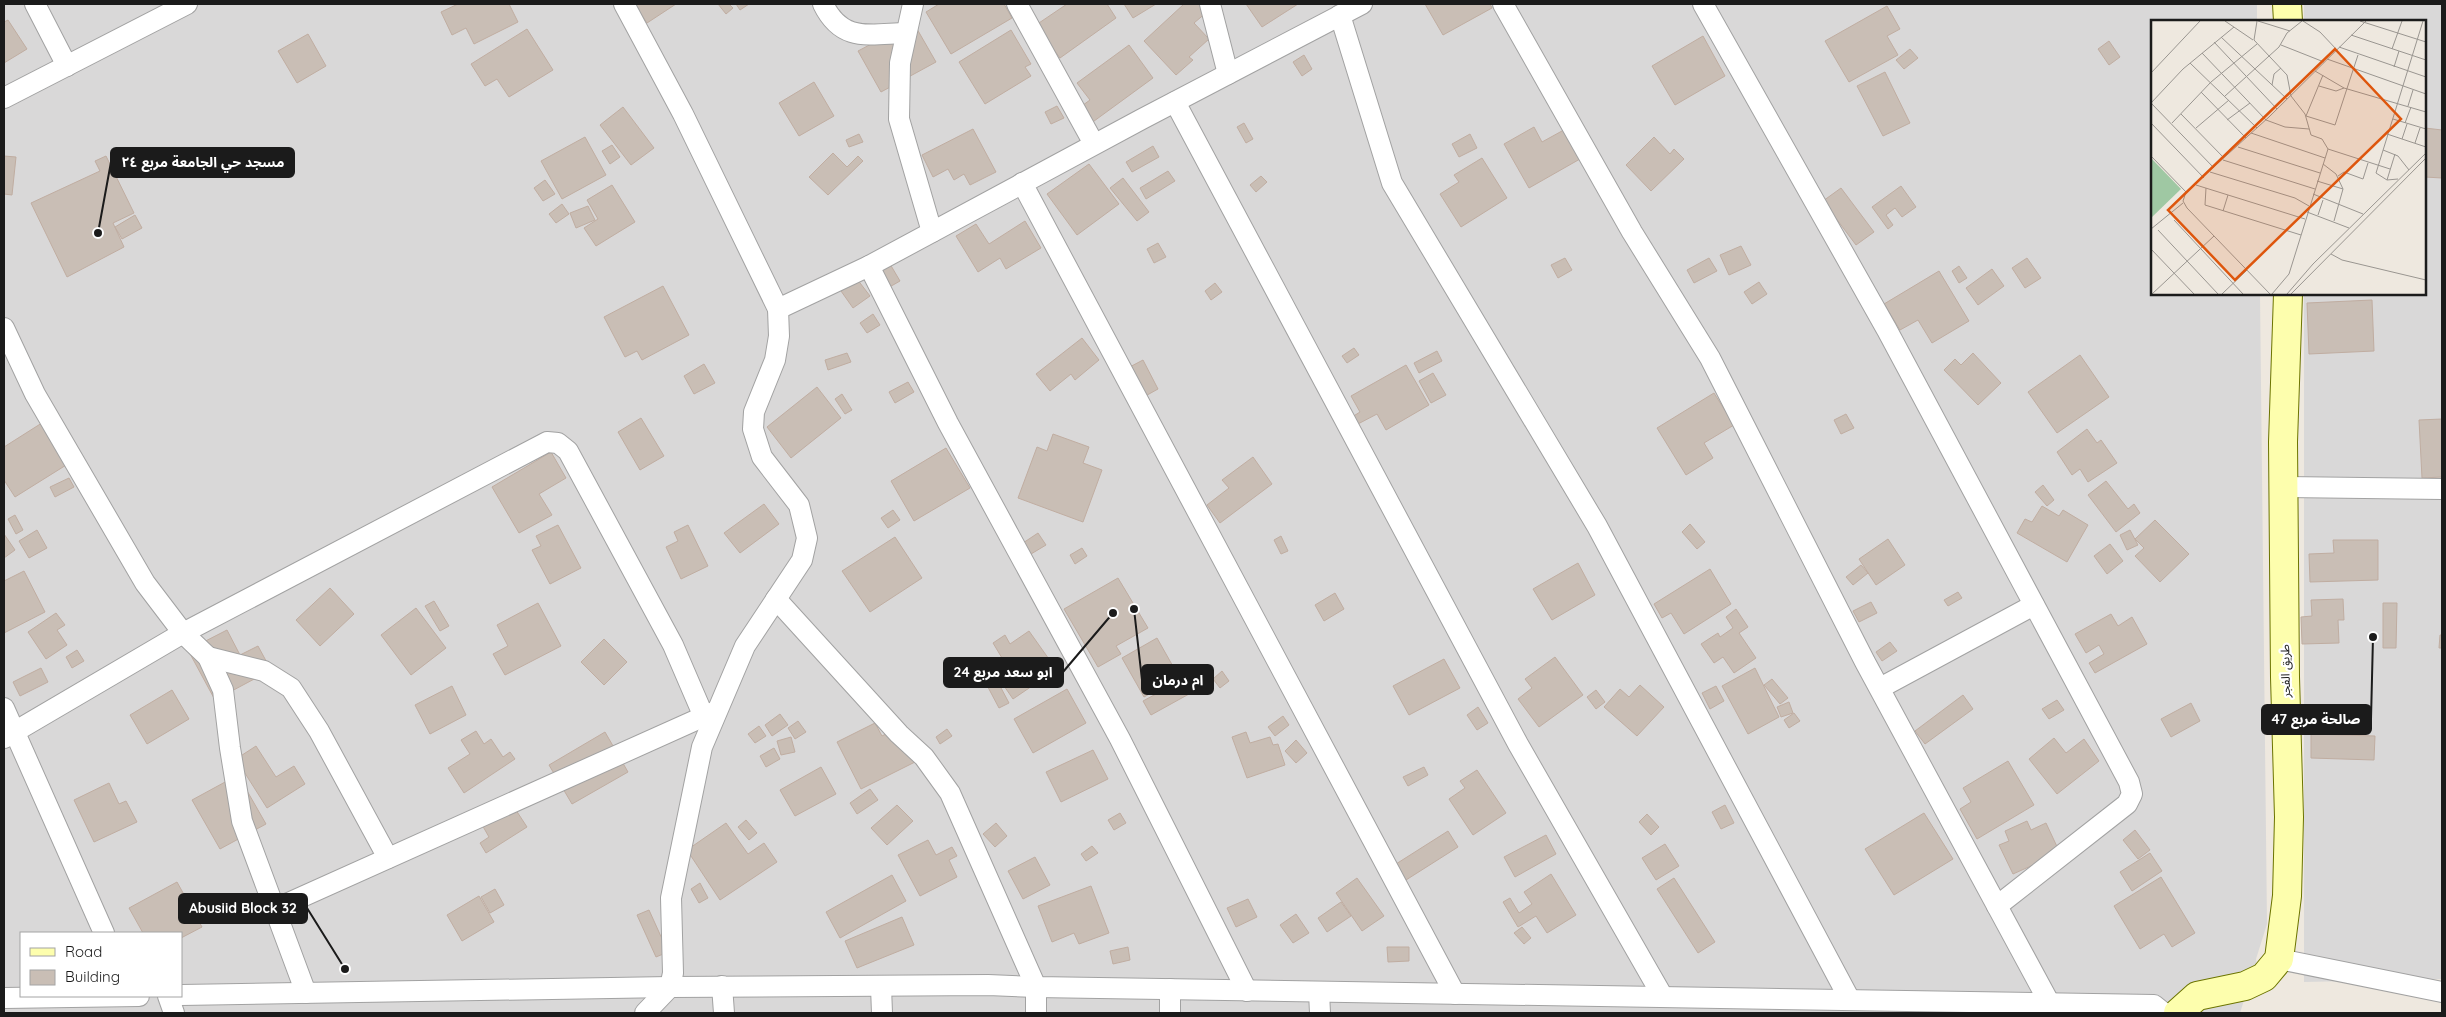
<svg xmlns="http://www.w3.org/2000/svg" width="2446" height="1017" font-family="Quicksand,'Noto Sans Arabic',sans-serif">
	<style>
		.residential { fill: #d9d8d8; fill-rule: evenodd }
		.building { fill: #c9beb5; stroke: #c0ada1 }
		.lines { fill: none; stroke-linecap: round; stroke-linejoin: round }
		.street-casing { stroke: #a2a2a2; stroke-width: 22 }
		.secondary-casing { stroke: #6c7400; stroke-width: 30 }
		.street { stroke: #fff; stroke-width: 20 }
		.secondary { stroke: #fdfead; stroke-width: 28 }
		.labels { text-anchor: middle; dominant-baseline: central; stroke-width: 4.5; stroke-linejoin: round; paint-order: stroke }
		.street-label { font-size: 12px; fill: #1b1b1b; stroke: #fff }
		.inset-road { fill: none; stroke: #9a9691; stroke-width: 1 }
		.view { fill: #de560d; fill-opacity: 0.15; stroke: #de560d; stroke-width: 2.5 }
		.inset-edge { fill: none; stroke: #1b1b1b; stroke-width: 2.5 }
		.leader { fill: none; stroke: #1b1b1b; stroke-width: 2 }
		.callout-dot { fill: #1b1b1b; stroke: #fff; stroke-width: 2 }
		.callout { fill: #1b1b1b; stroke: #1b1b1b; stroke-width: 2 }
		.callout-label { font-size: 14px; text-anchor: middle; font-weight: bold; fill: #fff }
	</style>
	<rect width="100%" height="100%" fill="#eee8df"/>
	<g class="residential">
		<path d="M4 4H2257V21H2152V294H2260L2267 924 2256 959 2258 975H2252L2240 1013H4ZM21 933H181V996H21Z"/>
		<polygon points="2304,4 2442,4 2442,979 2304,982 2304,294 2425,294 2425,21 2304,21"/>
	</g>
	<g class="building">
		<polygon points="458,4 509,4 518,22 474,44 466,28 452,35 441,12"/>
		<polygon points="637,4 676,4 647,23 635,5"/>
		<polygon points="718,4 729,4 733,8 726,14"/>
		<polygon points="736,4 749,4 740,10"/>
		<polygon points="939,4 1004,4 1012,18 951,54 926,12"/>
		<polygon points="1067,4 1107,4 1116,18 1060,58 1036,25"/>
		<polygon points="1124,4 1156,4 1133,18"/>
		<polygon points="1184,4 1199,4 1207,12 1194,23 1209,39 1189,57 1193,60 1176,75 1144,41"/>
		<polygon points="1246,4 1298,4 1262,27"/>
		<polygon points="1425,4 1490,4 1492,8 1443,35"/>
		<polygon points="1887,6 1900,29 1887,36 1898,55 1849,82 1825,41"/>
		<polygon points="8,20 27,49 4,63 4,22"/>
		<polygon points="913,22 936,62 881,92 858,51"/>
		<polygon points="527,29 553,70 509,97 497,79 485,86 471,64"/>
		<polygon points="1011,30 1031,64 1025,67 1031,76 985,104 959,62"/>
		<polygon points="308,34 326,66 297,83 278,51"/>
		<polygon points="1703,36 1725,76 1675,105 1652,66"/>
		<polygon points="2109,41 2120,57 2109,65 2098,49"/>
		<polygon points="1129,45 1153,78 1090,124 1079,108 1090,100 1077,83"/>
		<polygon points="1910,49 1918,58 1904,69 1896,60"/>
		<polygon points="1304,55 1312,69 1302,76 1293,62"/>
		<polygon points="1885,72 1910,123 1883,136 1857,86"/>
		<polygon points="814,82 834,116 799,136 779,103"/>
		<polygon points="1057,106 1064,118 1051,124 1045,112"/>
		<polygon points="623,107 654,148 631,165 600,125"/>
		<polygon points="1244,123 1253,139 1246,143 1237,127"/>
		<polygon points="1571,126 1587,155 1529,188 1504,144 1534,127 1542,142"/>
		<polygon points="2425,128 2442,130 2442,178 2425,177"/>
		<polygon points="973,129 996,172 970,185 964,174 954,180 948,169 933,177 922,155"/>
		<polygon points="859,134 863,142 849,147 846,140"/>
		<polygon points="1470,134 1477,148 1459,157 1452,144"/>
		<polygon points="585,137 606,175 562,199 541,161"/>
		<polygon points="1654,137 1670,154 1674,149 1684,159 1651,191 1626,165"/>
		<polygon points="612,145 620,157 610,164 602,151"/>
		<polygon points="1153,146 1159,157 1132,172 1126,162"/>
		<polygon points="833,153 847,167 858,156 863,161 828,195 809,177"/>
		<polygon points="4,156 16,157 12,195 4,194"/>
		<polygon points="106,156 134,213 113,223 124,247 67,277 31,203 100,171 95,161"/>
		<polygon points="1482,158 1507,198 1461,227 1440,194 1459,182 1454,175"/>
		<polygon points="1089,164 1119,204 1077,235 1047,194"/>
		<polygon points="1168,171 1175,181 1146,199 1140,188"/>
		<polygon points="1261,176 1267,182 1256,192 1250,185"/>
		<polygon points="1123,178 1149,212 1137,221 1110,188"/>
		<polygon points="545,180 555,194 543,201 534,188"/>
		<polygon points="612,185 635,222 596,246 584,228 598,219 587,200"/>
		<polygon points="1901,186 1916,207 1902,217 1895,208 1886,215 1893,225 1888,229 1872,207"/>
		<polygon points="1841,188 1874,232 1856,245 1823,201"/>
		<polygon points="562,204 569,214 556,223 549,214"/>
		<polygon points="588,206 595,220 576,228 570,213"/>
		<polygon points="135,215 142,228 122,239 115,227"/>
		<polygon points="1025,221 1041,248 1006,269 1000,258 978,272 956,236 976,224 989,244"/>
		<polygon points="1158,243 1166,257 1154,263 1147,249"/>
		<polygon points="1741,246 1751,265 1729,275 1720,255"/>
		<polygon points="1565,258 1572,270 1558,278 1551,265"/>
		<polygon points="1709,258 1717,271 1694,283 1687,270"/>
		<polygon points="2027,258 2041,278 2025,288 2012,268"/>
		<polygon points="890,264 900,281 886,289 876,272"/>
		<polygon points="1959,266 1967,278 1959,283 1952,271"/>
		<polygon points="1992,269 2004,286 1978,305 1966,288"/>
		<polygon points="1939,271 1969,321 1932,343 1918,320 1900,330 1884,304"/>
		<polygon points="857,279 870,296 853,308 841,291"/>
		<polygon points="1759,282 1767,294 1752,304 1744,292"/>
		<polygon points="1215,283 1222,292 1211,300 1205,291"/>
		<polygon points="663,286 689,335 642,360 637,351 625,357 604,317"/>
		<polygon points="2372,300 2374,351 2309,354 2307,303"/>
		<polygon points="873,314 880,325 867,333 860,323"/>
		<polygon points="1082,338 1099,360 1075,380 1071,374 1050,391 1036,374"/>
		<polygon points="1354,348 1359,355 1347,363 1342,356"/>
		<polygon points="1437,351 1442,361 1419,373 1414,363"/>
		<polygon points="847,353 851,362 828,370 825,360"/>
		<polygon points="1973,353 2001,383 1978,405 1944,370 1955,359 1961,365"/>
		<polygon points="2080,355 2109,397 2057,433 2028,392"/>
		<polygon points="1143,360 1158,389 1140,399 1124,370"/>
		<polygon points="704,364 715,383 694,394 684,376"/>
		<polygon points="1406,365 1429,405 1386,430 1377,414 1356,425 1352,417 1360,412 1351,396"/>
		<polygon points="1433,373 1446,395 1431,403 1419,381"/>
		<polygon points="908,382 914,392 895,403 889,392"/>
		<polygon points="817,387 841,418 791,458 767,427"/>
		<polygon points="1714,393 1734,425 1704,443 1713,458 1686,475 1657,428"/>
		<polygon points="842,394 852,410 845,414 835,399"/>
		<polygon points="1846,414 1854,428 1841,434 1834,420"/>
		<polygon points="641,418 664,456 640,470 618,432"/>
		<polygon points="2442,419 2442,477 2422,478 2419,420"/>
		<polygon points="45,421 71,462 15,497 4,480 4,447"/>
		<polygon points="2087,429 2097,443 2101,440 2117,463 2088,482 2080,469 2072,475 2057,452"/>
		<polygon points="1053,434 1089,447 1083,463 1102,470 1083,522 1018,498 1037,447 1047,451"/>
		<polygon points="946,448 970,488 914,521 891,481"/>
		<polygon points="551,452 566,478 539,494 552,515 519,533 492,487"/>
		<polygon points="1253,457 1272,484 1220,523 1207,505 1229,488 1222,480"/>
		<polygon points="69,478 74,487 55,497 50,487"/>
		<polygon points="2106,481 2128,509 2134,504 2140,513 2116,532 2088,495"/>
		<polygon points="2043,485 2054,500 2047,506 2035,492"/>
		<polygon points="764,504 779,524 740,553 724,533"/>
		<polygon points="2042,506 2059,516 2063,510 2088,525 2067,562 2017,533 2025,519 2032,522"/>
		<polygon points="893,510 900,520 888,528 881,518"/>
		<polygon points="15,515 23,530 16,534 8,519"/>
		<polygon points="2155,520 2189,554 2160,582 2135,556 2144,548 2135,539"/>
		<polygon points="1690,524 1705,542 1697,549 1682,532"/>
		<polygon points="558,525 581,568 550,584 532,550 541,546 536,536"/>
		<polygon points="688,525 708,566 681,579 666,547 678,541 674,532"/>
		<polygon points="37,530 47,548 29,558 19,541"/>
		<polygon points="2130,530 2138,545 2127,550 2120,535"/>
		<polygon points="1038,533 1046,545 1031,554 1023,543"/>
		<polygon points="4,534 15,550 4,558"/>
		<polygon points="1281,536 1288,551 1281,554 1274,540"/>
		<polygon points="895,537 922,578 870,612 842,571"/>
		<polygon points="1888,539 1905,565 1876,585 1859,559"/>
		<polygon points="2333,540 2378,540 2378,580 2310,582 2309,554 2334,553"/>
		<polygon points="2110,544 2123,561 2107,574 2094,556"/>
		<polygon points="1082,548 1087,556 1075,564 1070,555"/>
		<polygon points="1578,563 1595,595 1552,620 1533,589"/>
		<polygon points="1861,565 1868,573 1853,585 1846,577"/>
		<polygon points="1710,569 1731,604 1684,634 1671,613 1662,618 1654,604"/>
		<polygon points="24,571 45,612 4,633 4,581"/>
		<polygon points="1118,578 1148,628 1116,646 1121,654 1098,667 1064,609"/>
		<polygon points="330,588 354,614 320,646 296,620"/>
		<polygon points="1958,592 1962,598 1948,606 1944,600"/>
		<polygon points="1335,593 1344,609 1324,621 1315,605"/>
		<polygon points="2343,599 2344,620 2338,620 2339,643 2302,644 2301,617 2312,616 2311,600"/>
		<polygon points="434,601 449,626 440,631 425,606"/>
		<polygon points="1871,602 1877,613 1859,622 1853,611"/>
		<polygon points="538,603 561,646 505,675 493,654 508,646 497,625"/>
		<polygon points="2383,603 2397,603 2396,648 2383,648"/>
		<polygon points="416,608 446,648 411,675 381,635"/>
		<polygon points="1736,609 1748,627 1739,633 1756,658 1734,673 1723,657 1714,663 1701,644 1718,633 1720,637 1733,628 1726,617"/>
		<polygon points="56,613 65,625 57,630 67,645 46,659 28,632"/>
		<polygon points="2111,614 2118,626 2132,617 2147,644 2095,673 2089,663 2104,654 2099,645 2086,653 2075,634"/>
		<polygon points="227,630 240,655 258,646 271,670 215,700 188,650"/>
		<polygon points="1029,631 1051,662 1054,659 1060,667 1013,699 991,667 1002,658 993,643 1005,635 1010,644"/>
		<polygon points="2440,635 2442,635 2442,648 2439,648"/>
		<polygon points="1157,638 1179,677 1144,697 1122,658"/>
		<polygon points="604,639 627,662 604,685 581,662"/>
		<polygon points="1890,642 1897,651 1882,661 1876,652"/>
		<polygon points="77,650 84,661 72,668 66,657"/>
		<polygon points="1555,657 1583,695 1539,727 1518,699 1532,688 1525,679"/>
		<polygon points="1444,659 1460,688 1409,715 1393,686"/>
		<polygon points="1189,665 1196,676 1186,682 1179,670"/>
		<polygon points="41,668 48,682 20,696 13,682"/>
		<polygon points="1755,668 1779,717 1748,734 1722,686"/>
		<polygon points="991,669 1009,703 999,708 981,674"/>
		<polygon points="1222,671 1229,681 1220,688 1213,679"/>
		<polygon points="1772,679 1788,698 1780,704 1764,685"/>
		<polygon points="1182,680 1189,694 1151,715 1143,701"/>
		<polygon points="1640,685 1664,707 1637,736 1604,707 1620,689 1629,697"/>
		<polygon points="452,686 466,715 430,734 415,705"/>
		<polygon points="1716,686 1724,701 1710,709 1702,693"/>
		<polygon points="1067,689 1086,723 1033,753 1014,719"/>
		<polygon points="172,690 189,719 147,744 130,715"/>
		<polygon points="1596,690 1605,702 1596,709 1587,697"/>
		<polygon points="1963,695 1973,709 1925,744 1915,731"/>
		<polygon points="2057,700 2064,710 2049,719 2042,709"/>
		<polygon points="1789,702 1793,713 1781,717 1777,707"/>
		<polygon points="2191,703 2200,721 2171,737 2161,719"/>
		<polygon points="1478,707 1488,723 1477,730 1467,715"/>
		<polygon points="1794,713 1800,721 1789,728 1784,720"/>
		<polygon points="780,714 788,725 772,736 765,725"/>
		<polygon points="1283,716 1289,725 1275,736 1268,727"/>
		<polygon points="798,721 806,732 795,739 788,728"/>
		<polygon points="875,723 882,736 901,726 919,760 861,789 837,742"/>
		<polygon points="759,726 766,736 755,743 748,734"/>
		<polygon points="947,729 952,736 940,744 936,737"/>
		<polygon points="476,731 484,744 491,739 503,757 510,752 515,759 464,793 448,768 470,754 461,740"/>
		<polygon points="605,732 628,772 572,804 549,765"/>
		<polygon points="1246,732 1250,743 1270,737 1273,745 1278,744 1285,765 1247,778 1232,737"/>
		<polygon points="2311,734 2375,736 2374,760 2311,758"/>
		<polygon points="791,737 795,752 781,755 777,741"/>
		<polygon points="2054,738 2066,753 2084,739 2099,761 2057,794 2029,759"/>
		<polygon points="1296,740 1307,753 1296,763 1285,751"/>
		<polygon points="256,746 276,777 294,766 305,784 267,808 236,759"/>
		<polygon points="774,748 780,759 766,767 760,756"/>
		<polygon points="1093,750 1108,779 1061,802 1046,772"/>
		<polygon points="2008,761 2034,805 1977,839 1960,809 1971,802 1963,788"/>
		<polygon points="821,767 836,794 795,816 780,790"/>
		<polygon points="1424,767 1428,775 1408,786 1403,777"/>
		<polygon points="1477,770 1506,813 1473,835 1449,799 1465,788 1460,781"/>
		<polygon points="238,775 266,824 220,849 192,800"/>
		<polygon points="109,783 119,804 126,801 137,822 94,842 74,800"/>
		<polygon points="870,789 878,800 857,814 850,803"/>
		<polygon points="512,804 527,827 486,853 480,843 489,837 481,823"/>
		<polygon points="897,805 913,821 887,845 871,828"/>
		<polygon points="1725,805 1734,823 1721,829 1712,812"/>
		<polygon points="1120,813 1126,823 1114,830 1108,820"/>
		<polygon points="1924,813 1953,859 1894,895 1865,849"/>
		<polygon points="1647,814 1659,827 1651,835 1639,822"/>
		<polygon points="746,820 757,833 749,840 738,827"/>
		<polygon points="2027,821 2031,830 2046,823 2060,853 2013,874 1999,845 2009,841 2005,831"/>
		<polygon points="726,823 748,854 764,843 777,862 720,900 687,850"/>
		<polygon points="996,823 1007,836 995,847 983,834"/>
		<polygon points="2135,830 2150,850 2138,859 2123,840"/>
		<polygon points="1448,831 1458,847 1406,880 1396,864"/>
		<polygon points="1546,835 1556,854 1515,877 1504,857"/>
		<polygon points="928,840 936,855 952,847 957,856 949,860 957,877 920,896 898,855"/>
		<polygon points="1665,844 1679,866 1656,880 1642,858"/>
		<polygon points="1092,846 1098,853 1086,861 1081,854"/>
		<polygon points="2150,853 2162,871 2132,891 2120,872"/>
		<polygon points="1035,857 1050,885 1023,899 1008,871"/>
		<polygon points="1551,874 1576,915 1547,933 1536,916 1518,927 1503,902 1510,898 1519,913 1532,904 1524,892"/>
		<polygon points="892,875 906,901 840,938 826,912"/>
		<polygon points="2161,877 2195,933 2172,947 2164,934 2140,949 2114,906"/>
		<polygon points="1357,878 1384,916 1362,931 1336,893"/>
		<polygon points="1674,878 1715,942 1698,953 1657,889"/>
		<polygon points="177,882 202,927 181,938 181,933 143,933 129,908"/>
		<polygon points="700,883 708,898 699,903 691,889"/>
		<polygon points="1091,886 1109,933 1079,944 1074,933 1052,942 1038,906"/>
		<polygon points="495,889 504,905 490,913 481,897"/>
		<polygon points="479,896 494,922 462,941 447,915"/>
		<polygon points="1248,899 1257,917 1236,927 1227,908"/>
		<polygon points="1341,902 1351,916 1327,932 1318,918"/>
		<polygon points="649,910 668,952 656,957 637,915"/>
		<polygon points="1296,914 1309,933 1293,943 1280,925"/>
		<polygon points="902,917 914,945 857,968 845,941"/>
		<polygon points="1522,927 1531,938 1524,944 1514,933"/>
		<polygon points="1128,947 1130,960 1113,964 1110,951"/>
		<polygon points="1387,947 1409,947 1409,961 1388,962"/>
	</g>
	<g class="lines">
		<defs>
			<g id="street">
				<polyline points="35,4 67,66"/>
				<polyline points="624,4 683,114 778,309 779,336 775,360 754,412 753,429 762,457 799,505 807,538 802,560 745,646 702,747 671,898 673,973 670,987 645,1013"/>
				<path d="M823 4C842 43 869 34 906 33"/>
				<polyline points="913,4 900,63 899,119 932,232"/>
				<polyline points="1017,4 1094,144"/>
				<polyline points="1210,4 1228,74"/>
				<polyline points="1503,4 1632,232 1710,358 1865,662 2050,1004"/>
				<polyline points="1703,4 1887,330 2129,782 2132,794 2127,804 1997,906"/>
				<polyline points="1340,15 1392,183 1597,526 1850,1000"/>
				<polyline points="4,98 187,4"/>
				<polyline points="1175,102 1518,744 1663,997"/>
				<polyline points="1022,183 1455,994"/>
				<polyline points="869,266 948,423 1120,739 1247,991"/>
				<polyline points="778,309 869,266 1142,119 1362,4"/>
				<polyline points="4,328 35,394 145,583 183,633 208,657 223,690 230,748 242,821 306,993"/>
				<polyline points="2284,487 2442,489"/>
				<polyline points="776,599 899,734 924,757 950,793 1036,987 1036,1013"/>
				<polyline points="208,657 264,671 291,688 319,731 388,858"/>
				<polyline points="1880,688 2034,605"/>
				<polyline points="4,708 104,933"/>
				<polyline points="4,738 183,633 547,442 558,443 568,451 673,645 704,717"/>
				<polyline points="275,909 716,711"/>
				<polyline points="2279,959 2442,992"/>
				<polyline points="722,986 724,1013"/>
				<polyline points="881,987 882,1013"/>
				<polyline points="1170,989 1170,1013"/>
				<polyline points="1319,992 1320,1013"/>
				<polyline points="181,995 670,987 988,985 1036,987 2154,1005 2164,1013"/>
				<polyline points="168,996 174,1013"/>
				<polyline points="4,998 139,996"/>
			</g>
			<g id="secondary">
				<polyline points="2287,4 2288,21"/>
				<polyline points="2178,1013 2197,996 2245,986 2264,977 2279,959 2287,896 2289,817 2285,677 2283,442 2288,294"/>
			</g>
		</defs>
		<use href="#street" class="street-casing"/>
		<use href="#secondary" class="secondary-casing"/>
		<use href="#street" class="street"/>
		<use href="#secondary" class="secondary"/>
	</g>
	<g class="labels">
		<g class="street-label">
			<text transform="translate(2285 671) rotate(-91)">طريق الفجر</text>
		</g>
	</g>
	<g transform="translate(2151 20)">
		<rect width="275" height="275" fill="#eee8df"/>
		<path d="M0 138 30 169 0 198Z" fill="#9fc8a3"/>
		<path class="inset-road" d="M74 1 102 20M106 1 103 20 136 55 140 76 154 94 160 115 171 119 177 129 239 149M107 1 139 11M152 1 169 12 186 30M209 1 275 22M200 15 275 40M70 17 136 79M63 22 126 89M130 25 173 42M188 27 275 57M241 29 251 1M51 33 115 100 134 107 158 109M176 39 275 74M39 43 106 108M243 47 248 31M164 51 193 68 275 92M0 53 49 1M121 65 123 54 130 48M168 66 185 71 193 68M50 72 95 118M74 76 128 27 136 13 151 1M0 83 32 49 83 7M0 83 63 148M257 86 262 70M30 94 73 138M155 96 184 105 207 35M155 96 172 55M242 99 275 109M76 100 99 83M0 103 53 158M21 103 60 62 106 24M254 103 260 87M45 108 78 80M100 113 174 138M236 114 275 127M251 119 256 104M264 123 269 108M87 127 169 153M232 130 247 136 258 150M0 136 35 172 32 181 36 188 119 274M72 140 164 169M172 144 185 154 192 169 183 201M59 152 144 178 158 186M187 156 193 152 212 159 217 143M247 159 236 160 225 153 272 1M236 160 244 134M166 161 192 169M45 165 154 199M55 168 54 185 150 215M35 172 118 97 215 1M162 174 212 194M72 191 77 175M156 192 198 208M167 195 172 180M23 200 92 274M0 209 32 183M7 210 67 274M0 229 43 274M180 234 191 240 275 260M1 274 63 216M71 274 96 250M121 274 138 254 177 129M136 274 162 244 275 133M140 274 275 138"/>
		<path class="view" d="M184 29 250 99 84 260 17 190Z"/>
		<rect width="275" height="275" class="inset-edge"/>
	</g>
	<path class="leader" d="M98 233L111 162M1113 613L1063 672M1134 609L1142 680M2373 637L2371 719M345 969L307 908"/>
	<g class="callout-dot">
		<circle cx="98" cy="233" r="5"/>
		<circle cx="1113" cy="613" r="5"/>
		<circle cx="1134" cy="609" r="5"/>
		<circle cx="2373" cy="637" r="5"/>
		<circle cx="345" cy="969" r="5"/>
	</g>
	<g class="callout">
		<rect x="111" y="148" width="183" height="29" rx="5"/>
		<rect x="944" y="658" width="119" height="29" rx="5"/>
		<rect x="1142" y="665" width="71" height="29" rx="5"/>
		<rect x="2262" y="705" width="109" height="29" rx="5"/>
		<rect x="179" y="894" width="128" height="29" rx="5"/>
	</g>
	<g class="callout-label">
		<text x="203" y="167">مسجد حي الجامعة مربع ٢٤</text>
		<text x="1003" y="677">ابو سعد مربع 24</text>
		<text x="1178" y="685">ام درمان</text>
		<text x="2316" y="724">صالحة مربع 47</text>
		<text x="243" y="913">Abusiid Block 32</text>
	</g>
	<rect width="2446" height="1017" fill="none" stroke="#1b1b1b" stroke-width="10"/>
	<rect x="20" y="932" width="162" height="65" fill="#ffffff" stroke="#a4a4a4"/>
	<rect x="30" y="948" width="25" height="8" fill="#fdfead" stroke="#a4a4a4"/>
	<text x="65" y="957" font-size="15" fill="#1b1b1b">Road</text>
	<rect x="30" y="970" width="25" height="15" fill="#c9beb5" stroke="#a4a4a4"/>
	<text x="65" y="982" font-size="15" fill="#1b1b1b">Building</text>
</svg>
